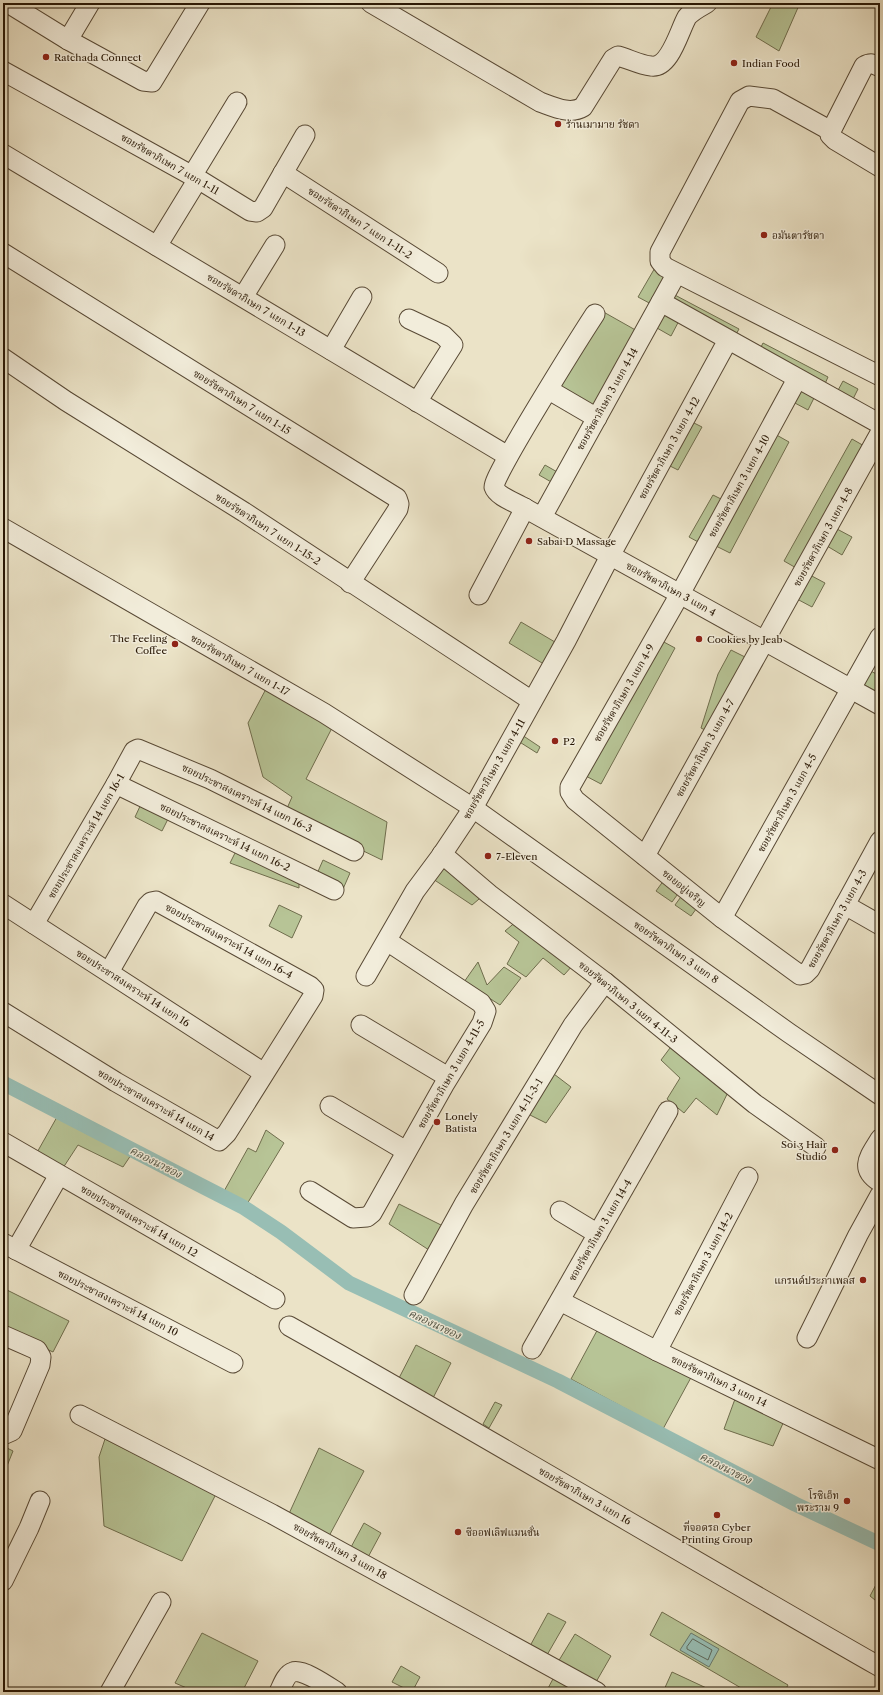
<svg xmlns="http://www.w3.org/2000/svg" width="883" height="1695" font-family="'Libre Caslon Text','Noto Serif Thai',serif">
	<style>
		.green { fill: #b7c496; stroke: #6f6d4d }
		.water { fill: #98beb4; stroke: #6b7b6e }
		.lines { fill: none; stroke-linecap: round; stroke-linejoin: round }
		.shore { stroke: #606a5c; stroke-width: 1 }
		.canal { stroke: #98beb4; stroke-width: 15 }
		.minor-casing { stroke: #584935; stroke-width: 21 }
		.minor { stroke: #f2eddb; stroke-width: 19 }
		.poi-dot { fill: #8f2418; stroke: #f2eddb; stroke-width: 1.5 }
		.labels { text-anchor: middle; dominant-baseline: central; stroke-width: 3; stroke-linejoin: round; paint-order: stroke }
		.poi-label { font-size: 10px; fill: #271604; stroke: #f2eddb; text-anchor: start }
		.street-label { font-size: 10px; fill: #271604; stroke: #f2eddb }
		.water-label { font-size: 11px; font-style: italic; fill: #4f5142; stroke: #f2eddb }
	</style>
	<rect width="100%" height="100%" fill="#ebe3c7"/>
	<filter id="stains"><feTurbulence type="fractalNoise" baseFrequency=".005" numOctaves="4"/><feColorMatrix values="0 0 0 0 .2 0 0 0 0 .09 0 0 0 0 .02 0 0 0 .5 -.17"/></filter>
	<radialGradient id="worn" r=".72"><stop offset=".6" stop-color="#630" stop-opacity="0"/><stop offset="1" stop-color="#630" stop-opacity=".3"/></radialGradient>
	<g class="green">
		<polygon points="773,3 800,3 779,51 756,37"/>
		<polygon points="656,266 671,274 653,305 638,297"/>
		<polygon points="673,294 739,329 734,338 669,302"/>
		<polygon points="667,309 681,317 671,336 657,328"/>
		<polygon points="600,310 639,332 595,410 557,388"/>
		<polygon points="763,343 828,377 824,386 759,351"/>
		<polygon points="843,381 858,389 851,403 836,394"/>
		<polygon points="801,388 815,396 808,410 793,402"/>
		<polygon points="692,422 702,427 678,470 668,465"/>
		<polygon points="773,433 789,442 730,553 714,545"/>
		<polygon points="852,439 866,447 798,569 784,561"/>
		<polygon points="545,465 559,473 553,483 539,475"/>
		<polygon points="713,495 723,500 700,543 689,537"/>
		<polygon points="837,529 852,537 842,555 827,546"/>
		<polygon points="810,575 825,583 812,607 797,599"/>
		<polygon points="521,622 560,645 547,666 509,643"/>
		<polygon points="662,641 675,648 601,784 584,775"/>
		<polygon points="731,650 747,658 709,732 701,728 718,674"/>
		<polygon points="869,670 880,676 880,685 876,691 861,683"/>
		<polygon points="267,687 333,726 306,779 387,822 382,860 285,813 292,797 263,777 248,723"/>
		<polygon points="522,735 540,747 537,753 518,741"/>
		<polygon points="142,802 170,815 162,831 135,817"/>
		<polygon points="238,847 299,880 299,888 230,863"/>
		<polygon points="323,860 350,873 343,889 316,876"/>
		<polygon points="442,863 485,894 472,905 433,879"/>
		<polygon points="664,880 680,891 672,902 656,891"/>
		<polygon points="683,894 699,905 691,916 675,905"/>
		<polygon points="279,905 302,916 292,938 269,926"/>
		<polygon points="518,920 573,965 564,975 543,958 526,977 507,964 519,942 505,931"/>
		<polygon points="478,962 487,985 504,967 521,978 500,1005 464,982"/>
		<polygon points="673,1044 730,1088 717,1115 696,1098 684,1113 667,1099 680,1078 661,1060"/>
		<polygon points="550,1071 571,1087 546,1123 526,1113"/>
		<polygon points="57,1117 131,1155 123,1167 78,1145 61,1171 35,1156"/>
		<polygon points="266,1130 284,1143 247,1204 223,1193 248,1148 256,1152"/>
		<polygon points="399,1204 445,1227 429,1250 389,1224"/>
		<polygon points="3,1288 69,1321 53,1352 3,1329"/>
		<polygon points="600,1325 694,1372 663,1429 571,1379"/>
		<polygon points="416,1345 451,1363 433,1398 398,1380"/>
		<polygon points="735,1399 784,1421 773,1446 724,1429"/>
		<polygon points="495,1402 502,1405 489,1428 483,1424"/>
		<polygon points="105,1439 216,1494 182,1561 104,1526 99,1457"/>
		<polygon points="3,1446 13,1451 3,1476"/>
		<polygon points="319,1448 364,1471 328,1538 287,1518"/>
		<polygon points="364,1523 381,1533 367,1559 350,1549"/>
		<polygon points="880,1577 880,1604 870,1596"/>
		<polygon points="662,1612 788,1685 784,1692 748,1692 650,1635"/>
		<polygon points="548,1613 566,1622 547,1655 530,1646"/>
		<polygon points="202,1633 258,1661 242,1692 196,1692 175,1683"/>
		<polygon points="575,1634 611,1656 596,1682 558,1662"/>
		<polygon points="401,1666 420,1677 412,1692 392,1682"/>
		<polygon points="672,1672 715,1692 663,1692"/>
		<polygon points="554,1677 581,1692 546,1692"/>
	</g>
	<polygon class="water" points="691,1633 719,1649 709,1667 680,1650"/>
	<g class="lines">
		<polygon class="shore" points="693,1639 712,1650 708,1660 687,1649 687,1647"/>
		<polyline class="canal" points="3,1083 200,1185 243,1207 281,1232 349,1283 558,1381 795,1504 880,1544"/>
		<defs>
			<g id="minor">
				<polyline points="8,3 68,40 143,81 152,82 200,3"/>
				<path d="M371 3 540 102C554 107 570 115 583 107L613 59 618 56C629 59 640 65 651 66 670 69 679 31 687 17 692 11 700 7 707 3"/>
				<polyline points="68,40 90,3"/>
				<path d="M880 67C874 64 871 62 864 66L831 131 830 135 835 140 880 167"/>
				<polyline points="3,71 198,179 250,211 257,212 263,208 305,135"/>
				<polyline points="831,131 773,99 749,96 740,101 660,252 660,261 665,267 880,376"/>
				<polyline points="3,154 508,456"/>
				<polyline points="283,173 438,273"/>
				<polyline points="192,176 237,102"/>
				<polyline points="157,246 198,179"/>
				<polyline points="3,253 397,498 399,504 398,509 350,583"/>
				<polyline points="243,297 275,245"/>
				<polyline points="661,302 880,424"/>
				<path d="M595 314C582 334 492 477 494 487 497 496 514 502 521 506L880 705"/>
				<polyline points="409,319 443,335 453,345 417,402"/>
				<polyline points="331,350 362,297"/>
				<polyline points="3,358 66,401 244,512 532,701"/>
				<polyline points="797,379 680,594 570,787 570,792 575,800 722,918 800,975 805,974 810,969 880,841"/>
				<polyline points="549,390 597,418"/>
				<polyline points="542,517 673,280"/>
				<polyline points="3,528 324,713 473,808 789,1033 880,1095"/>
				<polyline points="479,595 525,508"/>
				<polyline points="116,784 334,890"/>
				<polyline points="442,854 489,894 605,982 755,1104 816,1147"/>
				<polyline points="645,856 880,433"/>
				<polyline points="3,904 264,1073"/>
				<polyline points="845,905 880,925"/>
				<polyline points="722,918 880,637"/>
				<polyline points="34,924 116,784 134,751 138,749 210,779 354,851"/>
				<polyline points="366,976 415,891 441,856 473,808 566,641 610,556 728,340"/>
				<polyline points="3,1012 116,1082 219,1141 227,1133 313,996 314,990 310,986 156,901 151,902 147,906 109,972"/>
				<polyline points="361,1025 448,1077"/>
				<polyline points="330,1106 406,1151"/>
				<path d="M880 1139C870 1156 858 1168 880 1182"/>
				<polyline points="3,1142 275,1299"/>
				<polyline points="310,1191 353,1218 367,1217 372,1213 444,1085 482,1023 486,1011 481,1003 387,941"/>
				<polyline points="560,1211 598,1234"/>
				<polyline points="3,1243 233,1363"/>
				<polyline points="16,1250 59,1175"/>
				<polyline points="414,1295 464,1204 573,1025 605,982"/>
				<polyline points="560,1301 657,1351 880,1460"/>
				<path d="M289 1326C487 1437 682 1554 880 1667"/>
				<polyline points="3,1335 37,1350 41,1357 40,1365 12,1431 3,1435"/>
				<polyline points="807,1338 858,1235 880,1195"/>
				<polyline points="532,1349 668,1111"/>
				<polyline points="657,1351 748,1177"/>
				<polyline points="80,1415 272,1514 597,1692"/>
				<polyline points="3,1581 29,1528 40,1501"/>
				<polyline points="110,1692 161,1602"/>
				<path d="M279 1692C282 1686 286 1674 293 1672 302 1668 329 1687 337 1692"/>
			</g>
		</defs>
		<use href="#minor" class="minor-casing"/>
		<use href="#minor" class="minor"/>
	</g>
	<g class="poi-dot">
		<circle cx="46" cy="57" r="4"/>
		<circle cx="734" cy="63" r="4"/>
		<circle cx="558" cy="124" r="4"/>
		<circle cx="764" cy="235" r="4"/>
		<circle cx="529" cy="541" r="4"/>
		<circle cx="699" cy="639" r="4"/>
		<circle cx="175" cy="644" r="4"/>
		<circle cx="555" cy="741" r="4"/>
		<circle cx="488" cy="856" r="4"/>
		<circle cx="437" cy="1122" r="4"/>
		<circle cx="835" cy="1150" r="4"/>
		<circle cx="863" cy="1280" r="4"/>
		<circle cx="847" cy="1501" r="4"/>
		<circle cx="717" cy="1515" r="4"/>
		<circle cx="458" cy="1532" r="4"/>
	</g>
	<g class="labels">
		<g class="poi-label">
			<text x="54" y="57">Ratchada Connect</text>
			<text x="742" y="63">Indian Food</text>
			<text x="566" y="124">ร้านเมามาย รัชดา</text>
			<text x="772" y="235">อมันตารัชดา</text>
			<text x="537" y="541">Sabai D Massage</text>
			<text x="167" y="638" text-anchor="end">The Feeling<tspan x="167" dy="12">Coffee</tspan></text>
			<text x="707" y="639">Cookies by Jeab</text>
			<text x="563" y="741">P2</text>
			<text x="496" y="856">7-Eleven</text>
			<text x="445" y="1116">Lonely<tspan x="445" dy="12">Batista</tspan></text>
			<text x="827" y="1144" text-anchor="end">Soi ʒ Hair<tspan x="827" dy="12">Studio</tspan></text>
			<text x="855" y="1280" text-anchor="end">แกรนด์ประภาเพลส</text>
			<text x="839" y="1495" text-anchor="end">โรซิเอ็ท<tspan x="839" dy="12">พระราม 9</tspan></text>
			<text x="717" y="1527" text-anchor="middle">ที่จอดรถ Cyber<tspan x="717" dy="12">Printing Group</tspan></text>
			<text x="466" y="1532">ซีออฟเลิฟแมนชั่น</text>
		</g>
		<g class="street-label">
			<text transform="translate(170 164) rotate(30)">ซอยรัชดาภิเษก 7 แยก 1-11</text>
			<text transform="translate(360 223) rotate(33)">ซอยรัชดาภิเษก 7 แยก 1-11-2</text>
			<text transform="translate(256 305) rotate(31)">ซอยรัชดาภิเษก 7 แยก 1-13</text>
			<text transform="translate(607 399) rotate(-61)">ซอยรัชดาภิเษก 3 แยก 4-14</text>
			<text transform="translate(242 402) rotate(32)">ซอยรัชดาภิเษก 7 แยก 1-15</text>
			<text transform="translate(669 448) rotate(-61)">ซอยรัชดาภิเษก 3 แยก 4-12</text>
			<text transform="translate(739 486) rotate(-61)">ซอยรัชดาภิเษก 3 แยก 4-10</text>
			<text transform="translate(268 529) rotate(33)">ซอยรัชดาภิเษก 7 แยก 1-15-2</text>
			<text transform="translate(823 537) rotate(-61)">ซอยรัชดาภิเษก 3 แยก 4-8</text>
			<text transform="translate(671 589) rotate(29)">ซอยรัชดาภิเษก 3 แยก 4</text>
			<text transform="translate(240 665) rotate(30)">ซอยรัชดาภิเษก 7 แยก 1-17</text>
			<text transform="translate(624 693) rotate(-60)">ซอยรัชดาภิเษก 3 แยก 4-9</text>
			<text transform="translate(705 748) rotate(-61)">ซอยรัชดาภิเษก 3 แยก 4-7</text>
			<text transform="translate(494 769) rotate(-60)">ซอยรัชดาภิเษก 3 แยก 4-11</text>
			<text transform="translate(247 798) rotate(26)">ซอยประชาสงเคราะห์ 14 แยก 16-3</text>
			<text transform="translate(787 803) rotate(-61)">ซอยรัชดาภิเษก 3 แยก 4-5</text>
			<text transform="translate(86 836) rotate(-60)">ซอยประชาสงเคราะห์ 14 แยก 16-1</text>
			<text transform="translate(225 837) rotate(26)">ซอยประชาสงเคราะห์ 14 แยก 16-2</text>
			<text transform="translate(684 888) rotate(39)">ซอยอยู่เจริญ</text>
			<text transform="translate(837 919) rotate(-61)">ซอยรัชดาภิเษก 3 แยก 4-3</text>
			<text transform="translate(229 941) rotate(29)">ซอยประชาสงเคราะห์ 14 แยก 16-4</text>
			<text transform="translate(676 952) rotate(35)">ซอยรัชดาภิเษก 3 แยก 8</text>
			<text transform="translate(133 988) rotate(33)">ซอยประชาสงเคราะห์ 14 แยก 16</text>
			<text transform="translate(628 1002) rotate(39)">ซอยรัชดาภิเษก 3 แยก 4-11-3</text>
			<text transform="translate(451 1074) rotate(-60)">ซอยรัชดาภิเษก 3 แยก 4-11-5</text>
			<text transform="translate(156 1105) rotate(30)">ซอยประชาสงเคราะห์ 14 แยก 14</text>
			<text transform="translate(506 1136) rotate(-59)">ซอยรัชดาภิเษก 3 แยก 4-11-3-1</text>
			<text transform="translate(139 1221) rotate(30)">ซอยประชาสงเคราะห์ 14 แยก 12</text>
			<text transform="translate(600 1230) rotate(-60)">ซอยรัชดาภิเษก 3 แยก 14-4</text>
			<text transform="translate(703 1264) rotate(-62)">ซอยรัชดาภิเษก 3 แยก 14-2</text>
			<text transform="translate(118 1303) rotate(27)">ซอยประชาสงเคราะห์ 14 แยก 10</text>
			<text transform="translate(719 1381) rotate(26)">ซอยรัชดาภิเษก 3 แยก 14</text>
			<text transform="translate(585 1496) rotate(30)">ซอยรัชดาภิเษก 3 แยก 16</text>
			<text transform="translate(340 1551) rotate(29)">ซอยรัชดาภิเษก 3 แยก 18</text>
		</g>
		<g class="water-label">
			<text transform="translate(156 1162) rotate(27)">คลองนาซอง</text>
			<text transform="translate(435 1324) rotate(25)">คลองนาซอง</text>
			<text transform="translate(726 1468) rotate(27)">คลองนาซอง</text>
		</g>
	</g>
	<rect width="883" height="1695" fill="none" stroke="#ebe3c7" stroke-width="16"/>
	<rect x="4" y="4" width="875" height="1687" fill="none" stroke="#271604" stroke-width="2"/>
	<rect x="8" y="8" width="867" height="1679" fill="none" stroke="#271604"/>
	<rect width="100%" height="100%" filter="url(#stains)"/>
	<rect width="100%" height="100%" fill="url(#worn)"/>
</svg>
